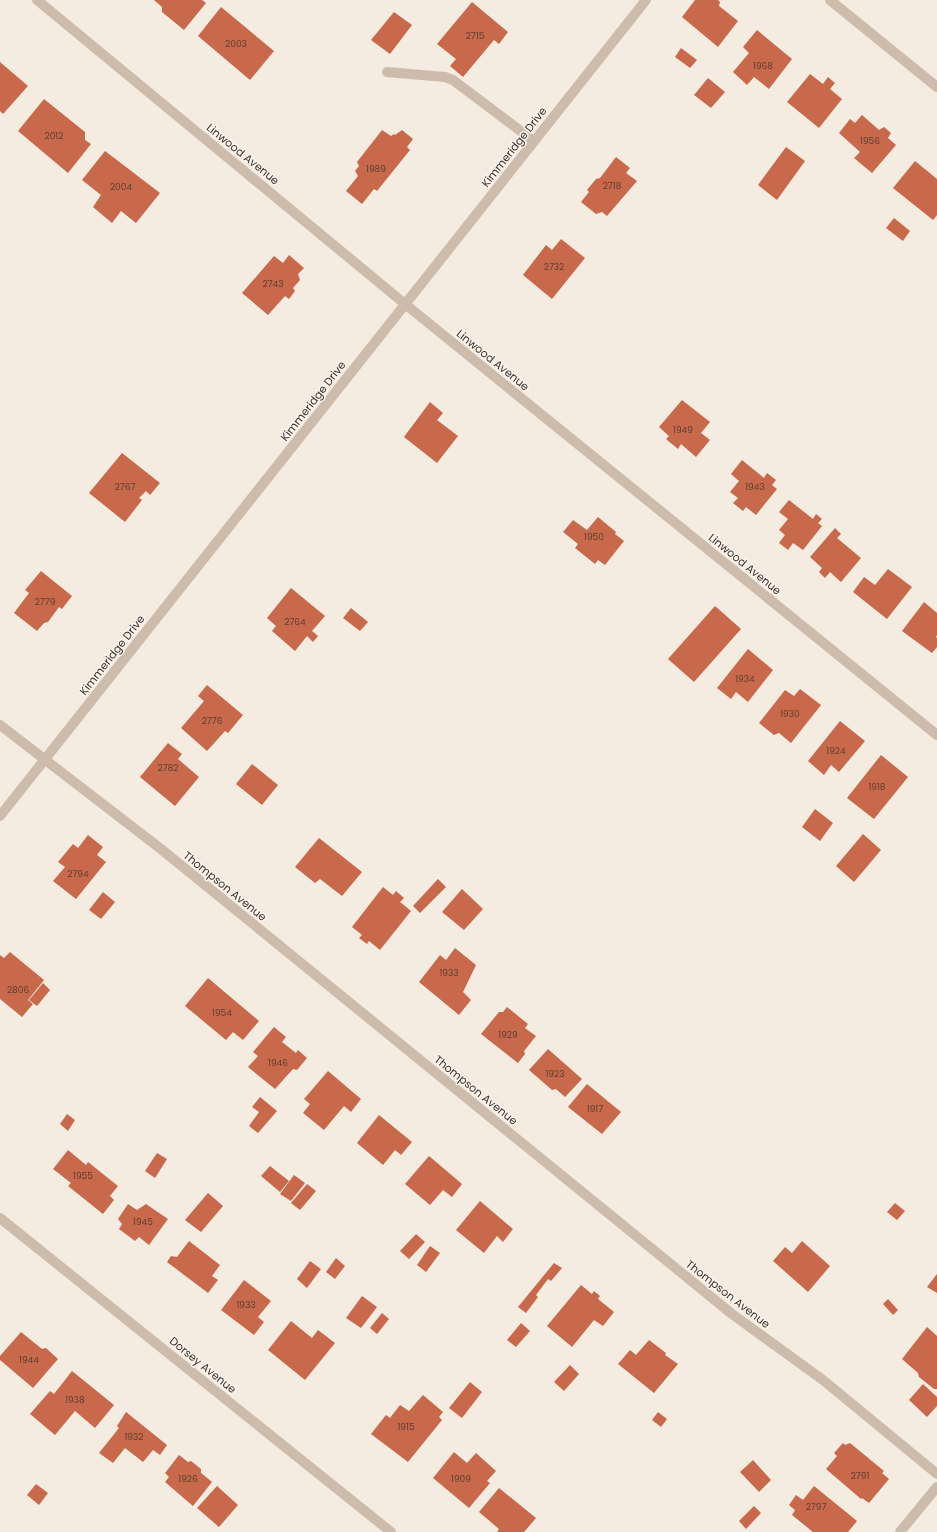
<svg xmlns="http://www.w3.org/2000/svg" width="937" height="1532" font-family="Poppins,sans-serif">
	<style>
		.building { fill: #c8694b }
		.lines { fill: none; stroke-linecap: round; stroke-linejoin: round }
		.lane { stroke: #cdbbac; stroke-width: 10 }
		.street { stroke: #cdbbac; stroke-width: 10 }
		.labels { text-anchor: middle; dominant-baseline: central; stroke-width: 3; stroke-linejoin: round; paint-order: stroke }
		.number-label { font-size: 9px; fill: #5e3e33 }
		.street-label { font-size: 11px; fill: #3b302b; stroke: #fbf5ee }
	</style>
	<rect width="100%" height="100%" fill="#f4ebe1"/>
	<g class="building">
		<polygon points="154,0 202,0 206,3 184,30 162,12 162,7"/>
		<polygon points="695,0 718,0 720,2 719,6 738,21 718,47 682,17"/>
		<polygon points="472,2 508,32 499,44 494,40 463,77 450,66 456,59 437,44"/>
		<polygon points="221,7 274,51 250,80 198,36"/>
		<polygon points="394,12 412,25 390,54 371,40"/>
		<polygon points="757,30 792,59 769,89 754,77 747,85 733,72 749,53 743,47"/>
		<polygon points="681,48 697,60 690,68 675,57"/>
		<polygon points="0,62 28,86 3,114 0,111"/>
		<polygon points="810,74 823,84 828,77 835,83 830,89 842,99 819,128 787,102"/>
		<polygon points="708,78 725,92 711,108 694,95"/>
		<polygon points="44,99 85,132 85,140 91,144 68,173 18,131"/>
		<polygon points="862,115 879,130 884,127 891,133 888,138 896,145 872,173 854,158 860,152 839,133 850,119 855,123"/>
		<polygon points="382,130 391,136 394,134 395,135 402,130 413,139 407,147 410,150 377,191 374,189 362,204 346,191 358,176 355,171 359,166 357,162"/>
		<polygon points="786,147 805,161 777,200 758,185"/>
		<polygon points="105,151 160,193 136,223 121,211 112,223 93,207 101,195 82,180"/>
		<polygon points="616,157 630,168 626,173 637,181 607,216 602,212 596,214 581,202 589,192 587,190 596,179 600,178"/>
		<polygon points="915,161 937,179 937,215 933,220 893,188"/>
		<polygon points="894,218 910,231 903,241 886,228"/>
		<polygon points="561,239 585,258 552,299 523,275 546,245 552,250"/>
		<polygon points="289,255 304,268 298,274 300,280 293,288 295,291 289,299 285,296 268,315 242,293 274,256 283,263"/>
		<polygon points="682,400 710,422 701,433 710,440 696,457 681,444 678,449 666,439 669,436 659,427"/>
		<polygon points="430,402 443,413 437,420 458,436 437,463 404,437"/>
		<polygon points="122,453 160,483 150,495 146,491 139,498 142,500 125,522 89,493"/>
		<polygon points="742,460 764,478 767,473 776,480 772,485 777,489 756,515 746,507 743,511 733,503 738,498 730,492 739,481 731,474"/>
		<polygon points="789,500 813,519 816,514 822,519 818,523 822,526 803,550 793,543 788,550 779,543 785,535 779,530 788,519 779,512"/>
		<polygon points="598,517 616,532 615,534 624,541 605,565 598,560 595,564 575,548 578,544 563,532 573,520 587,530"/>
		<polygon points="835,528 841,534 837,538 861,558 841,582 830,572 825,578 819,572 822,568 810,557"/>
		<polygon points="888,569 912,587 887,619 853,592 864,577 875,585"/>
		<polygon points="41,571 72,596 62,609 59,607 48,622 44,623 37,631 14,613 29,593 25,590"/>
		<polygon points="291,588 325,616 312,631 318,636 313,642 307,636 295,651 272,631 276,626 267,618"/>
		<polygon points="924,602 937,613 937,635 936,637 937,638 937,647 932,653 902,631"/>
		<polygon points="715,606 741,629 694,682 668,659"/>
		<polygon points="351,608 368,622 360,631 343,618"/>
		<polygon points="748,649 773,670 748,702 736,692 731,699 717,688"/>
		<polygon points="207,685 243,715 228,733 225,731 207,751 181,728 204,701 198,696"/>
		<polygon points="800,689 821,705 791,743 779,733 774,735 759,723 785,690 794,696"/>
		<polygon points="840,721 865,741 839,772 831,765 824,775 808,761"/>
		<polygon points="168,743 182,754 178,759 199,777 175,806 140,777"/>
		<polygon points="881,755 908,777 874,819 847,798"/>
		<polygon points="252,764 278,785 262,805 236,784"/>
		<polygon points="815,809 833,823 820,841 802,827"/>
		<polygon points="863,834 881,850 854,882 836,866"/>
		<polygon points="88,835 103,847 97,855 106,862 76,899 53,881 65,867 58,862 73,844 78,848"/>
		<polygon points="319,838 362,872 342,896 320,879 315,883 295,867"/>
		<polygon points="438,879 446,887 420,913 413,906"/>
		<polygon points="383,887 393,895 396,891 404,898 400,902 411,911 380,950 369,941 367,944 359,938 362,935 352,927"/>
		<polygon points="462,889 483,909 464,930 442,912"/>
		<polygon points="103,892 115,902 101,919 89,910"/>
		<polygon points="455,948 476,965 463,992 471,1000 459,1015 419,982 440,955 446,960"/>
		<polygon points="10,952 44,980 28,1000 33,1004 22,1017 0,999 0,955 4,958"/>
		<polygon points="208,978 259,1021 243,1040 233,1032 226,1040 185,1006"/>
		<polygon points="43,983 50,990 37,1006 29,1000"/>
		<polygon points="507,1007 528,1024 525,1028 536,1036 524,1051 525,1054 518,1063 481,1034 499,1012 503,1012"/>
		<polygon points="274,1027 286,1037 282,1042 296,1053 298,1050 307,1058 297,1070 293,1069 275,1089 248,1067 258,1056 253,1052"/>
		<polygon points="548,1049 582,1079 565,1097 556,1089 552,1090 529,1070"/>
		<polygon points="328,1071 361,1099 351,1112 344,1106 324,1130 303,1113 310,1104 304,1099"/>
		<polygon points="587,1084 621,1112 602,1134 568,1107"/>
		<polygon points="260,1097 277,1111 258,1133 249,1126 259,1112 252,1107"/>
		<polygon points="67,1114 75,1120 68,1131 60,1124"/>
		<polygon points="379,1115 412,1142 401,1155 395,1150 383,1165 357,1143"/>
		<polygon points="68,1150 86,1165 88,1162 118,1186 110,1196 114,1200 103,1214 68,1186 71,1183 53,1169"/>
		<polygon points="157,1153 167,1159 155,1178 145,1171"/>
		<polygon points="429,1156 462,1184 452,1197 443,1190 430,1205 405,1184"/>
		<polygon points="270,1166 289,1181 280,1192 261,1176"/>
		<polygon points="294,1175 305,1183 291,1201 280,1194"/>
		<polygon points="307,1184 316,1191 300,1210 291,1203"/>
		<polygon points="208,1193 223,1206 201,1232 185,1220"/>
		<polygon points="480,1201 513,1229 503,1242 497,1236 484,1253 456,1230"/>
		<polygon points="895,1203 905,1211 897,1220 887,1212"/>
		<polygon points="128,1204 137,1210 146,1204 168,1219 149,1245 139,1237 135,1241 119,1229 122,1224 118,1219"/>
		<polygon points="416,1234 425,1242 409,1259 400,1251"/>
		<polygon points="189,1241 220,1265 212,1276 218,1280 208,1293 167,1262 171,1256 177,1257"/>
		<polygon points="802,1241 830,1266 808,1292 773,1261 785,1247 792,1253"/>
		<polygon points="430,1246 440,1253 426,1272 417,1265"/>
		<polygon points="336,1258 345,1266 335,1279 326,1272"/>
		<polygon points="310,1261 321,1269 307,1288 297,1279"/>
		<polygon points="554,1263 562,1268 551,1281 548,1279 536,1295 538,1297 526,1313 518,1307"/>
		<polygon points="937,1274 937,1293 927,1287"/>
		<polygon points="244,1280 271,1301 258,1317 264,1322 254,1335 221,1310"/>
		<polygon points="581,1285 592,1294 594,1291 600,1296 598,1299 614,1312 603,1326 594,1320 572,1347 547,1326"/>
		<polygon points="362,1296 377,1307 361,1328 346,1318"/>
		<polygon points="888,1299 898,1310 893,1315 883,1304"/>
		<polygon points="382,1313 389,1319 377,1334 370,1328"/>
		<polygon points="291,1321 312,1338 318,1330 335,1343 305,1380 268,1350"/>
		<polygon points="521,1323 530,1331 516,1347 507,1340"/>
		<polygon points="927,1327 937,1336 937,1389 934,1389 919,1377 918,1373 902,1359"/>
		<polygon points="21,1332 42,1349 46,1348 58,1359 33,1388 0,1360 0,1356"/>
		<polygon points="649,1340 666,1353 665,1355 678,1364 654,1393 618,1364 630,1350 636,1355"/>
		<polygon points="570,1365 579,1374 564,1391 554,1382"/>
		<polygon points="72,1371 114,1405 95,1428 75,1411 55,1435 30,1414 50,1391 54,1394"/>
		<polygon points="470,1382 482,1392 462,1418 449,1408"/>
		<polygon points="923,1384 937,1397 937,1406 927,1417 909,1400"/>
		<polygon points="423,1395 443,1412 439,1417 442,1420 408,1462 371,1434 386,1415 390,1418 400,1405 409,1411"/>
		<polygon points="126,1412 167,1445 160,1455 153,1450 143,1462 125,1448 113,1463 99,1453 119,1428 117,1426"/>
		<polygon points="658,1412 667,1419 661,1427 652,1420"/>
		<polygon points="843,1443 845,1445 850,1443 884,1471 882,1473 889,1479 869,1503 862,1498 861,1499 826,1469 837,1456 834,1453"/>
		<polygon points="454,1452 467,1463 476,1453 496,1471 487,1481 490,1483 469,1508 433,1478"/>
		<polygon points="179,1455 188,1462 191,1461 201,1469 201,1473 212,1482 193,1506 165,1482 169,1477 165,1473"/>
		<polygon points="753,1460 771,1480 759,1492 740,1472"/>
		<polygon points="36,1484 48,1493 39,1505 27,1495"/>
		<polygon points="217,1486 238,1505 219,1527 197,1508"/>
		<polygon points="814,1486 857,1521 848,1532 813,1532 792,1515 795,1510 789,1505 796,1495 803,1500"/>
		<polygon points="499,1488 536,1518 524,1532 497,1532 499,1529 479,1512"/>
		<polygon points="754,1506 761,1513 746,1529 739,1521"/>
	</g>
	<g class="lines">
		<polyline class="lane" points="387,72 445,77 453,80 534,141"/>
		<g class="street">
			<polyline points="37,0 405,304 937,735"/>
			<polyline points="830,0 937,87"/>
			<polyline points="0,725 161,849 732,1314 823,1380 937,1474"/>
			<polyline points="0,816 646,0"/>
			<polyline points="0,1218 391,1532"/>
			<polyline points="900,1532 937,1487"/>
		</g>
	</g>
	<g class="labels">
		<g class="number-label">
			<text x="475" y="36">2715</text>
			<text x="236" y="44">2003</text>
			<text x="763" y="66">1968</text>
			<text x="54" y="136">2012</text>
			<text x="870" y="141">1956</text>
			<text x="376" y="169">1989</text>
			<text x="612" y="186">2718</text>
			<text x="121" y="187">2004</text>
			<text x="554" y="267">2732</text>
			<text x="273" y="284">2743</text>
			<text x="683" y="430">1949</text>
			<text x="125" y="487">2767</text>
			<text x="755" y="487">1943</text>
			<text x="594" y="537">1950</text>
			<text x="45" y="602">2779</text>
			<text x="295" y="622">2764</text>
			<text x="745" y="679">1934</text>
			<text x="790" y="714">1930</text>
			<text x="212" y="721">2776</text>
			<text x="836" y="751">1924</text>
			<text x="168" y="768">2782</text>
			<text x="877" y="787">1918</text>
			<text x="78" y="874">2794</text>
			<text x="449" y="973">1933</text>
			<text x="18" y="990">2806</text>
			<text x="222" y="1013">1954</text>
			<text x="508" y="1035">1929</text>
			<text x="278" y="1063">1946</text>
			<text x="555" y="1074">1923</text>
			<text x="595" y="1109">1917</text>
			<text x="83" y="1176">1955</text>
			<text x="143" y="1222">1945</text>
			<text x="246" y="1305">1933</text>
			<text x="29" y="1360">1944</text>
			<text x="75" y="1400">1938</text>
			<text x="406" y="1427">1915</text>
			<text x="134" y="1437">1932</text>
			<text x="860" y="1476">2791</text>
			<text x="188" y="1479">1926</text>
			<text x="461" y="1479">1909</text>
			<text x="816" y="1507">2797</text>
		</g>
		<g class="street-label">
			<text transform="translate(514 147) rotate(-52)">Kimmeridge Drive</text>
			<text transform="translate(243 154) rotate(39)">Linwood Avenue</text>
			<text transform="translate(493 360) rotate(39)">Linwood Avenue</text>
			<text transform="translate(313 401) rotate(-52)">Kimmeridge Drive</text>
			<text transform="translate(745 564) rotate(39)">Linwood Avenue</text>
			<text transform="translate(112 655) rotate(-52)">Kimmeridge Drive</text>
			<text transform="translate(225 886) rotate(39)">Thompson Avenue</text>
			<text transform="translate(476 1090) rotate(39)">Thompson Avenue</text>
			<text transform="translate(728 1294) rotate(38)">Thompson Avenue</text>
			<text transform="translate(203 1365) rotate(39)">Dorsey Avenue</text>
		</g>
	</g>
</svg>
